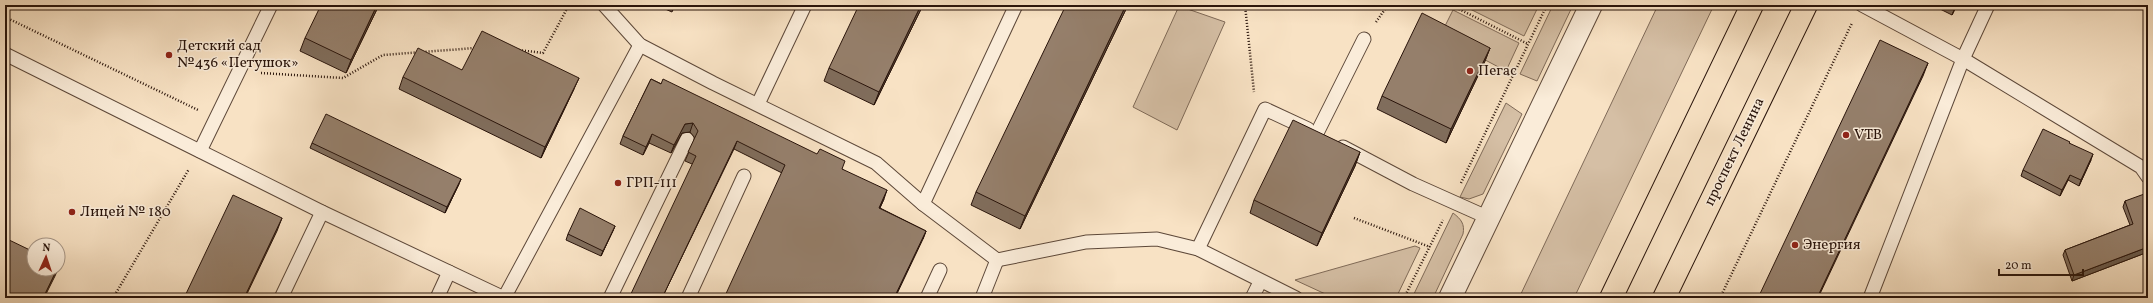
<svg xmlns="http://www.w3.org/2000/svg" width="2153" height="303" font-family="Vollkorn,serif">
	<style>
		.green { fill: #d5bfa5; stroke: #7f6a58 }
		.lines { fill: none; stroke-linecap: round; stroke-linejoin: round }
		.service-casing { stroke: #5d4839; stroke-width: 15 }
		.minor-casing { stroke: #5d4839; stroke-width: 24 }
		.primary-casing { stroke: #29140b; stroke-width: 24 }
		.path { stroke: #29140b; stroke-width: 2.5; stroke-dasharray: 1 2; stroke-linecap: butt }
		.service { stroke: #faecd9; stroke-width: 13 }
		.minor { stroke: #faecd9; stroke-width: 22 }
		.primary { stroke: #f8e2c4; stroke-width: 22 }
		.wall { fill: #806d5c; stroke: #29140b }
		.shaded-wall { fill: #68594b; stroke: #29140b }
		.building { fill: #957f6b; stroke: #29140b }
		.poi-dot { fill: #8f2418; stroke: #faecd9; stroke-width: 1.5 }
		.labels { text-anchor: middle; dominant-baseline: central; stroke-width: 3; stroke-linejoin: round; paint-order: stroke }
		.poi-label { font-size: 15px; fill: #29140b; stroke: #faecd9; text-anchor: start }
		.street-label { font-size: 15px; fill: #29140b; stroke: #faecd9 }
	</style>
	<rect width="100%" height="100%" fill="#f8e2c4"/>
	<filter id="stains"><feTurbulence type="fractalNoise" baseFrequency=".005" numOctaves="4"/><feColorMatrix values="0 0 0 0 .2 0 0 0 0 .09 0 0 0 0 .02 0 0 0 .5 -.17"/></filter>
	<radialGradient id="worn" r=".72"><stop offset=".6" stop-color="#630" stop-opacity="0"/><stop offset="1" stop-color="#630" stop-opacity=".3"/></radialGradient>
	<g class="green">
		<polygon points="1462,5 1539,5 1524,36"/>
		<polygon points="1553,5 1573,5 1537,81 1520,74"/>
		<polygon points="1658,5 1714,5 1574,298 1519,298"/>
		<polygon points="1179,6 1225,22 1177,130 1133,107"/>
		<polygon points="1453,10 1519,43 1506,71 1440,36"/>
		<polygon points="1506,103 1522,114 1483,194 1469,199 1460,197"/>
		<path d="M1453 213C1461 219 1465 224 1463 234L1433 298H1412Z"/>
		<polygon points="1415,246 1420,248 1396,298 1334,298 1295,280"/>
	</g>
	<g class="lines">
		<defs>
			<g id="service">
				<polyline points="604,5 640,45 713,83 876,163 923,204"/>
				<polyline points="1016,5 923,204 997,260 1086,242 1157,239 1198,249 1296,298"/>
				<polyline points="1862,5 1963,59 2141,167 2148,177"/>
				<polyline points="5,54 322,212 504,298"/>
				<polyline points="758,104 805,5"/>
				<polyline points="1317,133 1364,39"/>
				<polyline points="1343,147 1413,184 1489,218"/>
				<polyline points="200,151 271,5"/>
				<polyline points="1198,249 1265,109 1308,129"/>
				<polyline points="281,298 322,212"/>
				<polyline points="437,298 449,272"/>
				<polyline points="504,298 640,45"/>
				<polyline points="610,298 687,139"/>
				<polyline points="688,298 744,176"/>
				<polyline points="927,298 940,270"/>
				<polyline points="982,298 997,260"/>
				<polyline points="1252,298 1260,282"/>
				<polyline points="1870,298 1963,59 1988,5"/>
			</g>
			<polyline id="minor" points="1450,298 1591,5"/>
			<g id="primary">
				<polyline points="1611,298 1752,5"/>
				<polyline points="1664,298 1806,5"/>
			</g>
		</defs>
		<use href="#service" class="service-casing"/>
		<use href="#minor" class="minor-casing"/>
		<use href="#primary" class="primary-casing"/>
		<g class="path">
			<polyline points="1245,5 1254,92"/>
			<polyline points="1451,5 1528,44"/>
			<polyline points="5,17 198,110"/>
			<polyline points="1376,22 1388,5"/>
			<polyline points="519,50 543,53 569,5"/>
			<polyline points="261,73 343,78 383,55 475,48"/>
			<polyline points="1461,183 1547,5"/>
			<polyline points="1354,218 1430,247"/>
			<polyline points="113,298 189,169"/>
			<polyline points="1404,298 1443,220"/>
			<polyline points="1720,298 1852,23"/>
		</g>
		<use href="#service" class="service"/>
		<use href="#minor" class="minor"/>
		<use href="#primary" class="primary"/>
	</g>
	<g class="wall">
		<polygon points="379,5 346,73 300,51 305,38"/>
		<polygon points="656,5 675,5 672,12"/>
		<polygon points="923,5 874,105 824,81 829,68"/>
		<polygon points="1128,5 1020,229 971,205 976,192"/>
		<polygon points="1932,5 1957,5 1952,15"/>
		<polygon points="1490,48 1485,61 1446,143 1377,109 1382,96"/>
		<polygon points="462,70 574,89 541,158 399,89 403,77"/>
		<polygon points="651,79 842,169 884,199 880,208 926,231 923,239 782,173 734,149 692,164 685,161 695,138 690,132 682,133 671,153 649,143 643,155 620,144 623,136"/>
		<polygon points="312,143 459,184 445,213 310,148"/>
		<polygon points="2069,143 2091,160 2079,186 2068,180 2060,196 2021,176 2023,170"/>
		<polygon points="1360,152 1355,166 1317,246 1250,213 1254,200"/>
		<polygon points="2148,197 2148,252 2072,281 2063,255 2065,250 2130,225 2123,207 2125,201"/>
		<polygon points="615,226 601,256 566,240 568,234"/>
	</g>
	<g class="shaded-wall">
		<polygon points="377,5 379,5 346,73 351,60"/>
		<polygon points="921,5 923,5 874,105 879,92"/>
		<polygon points="1126,5 1128,5 1020,229 1025,216"/>
		<polygon points="1956,5 1957,5 1952,15"/>
		<polygon points="1490,48 1485,61 1446,143 1451,129"/>
		<polygon points="1928,63 1923,76 1818,298 1817,298"/>
		<polygon points="579,78 574,89 541,158 545,147"/>
		<polygon points="693,123 690,132 682,133 671,153 674,145 685,124"/>
		<polygon points="652,134 649,143 643,155 646,147"/>
		<polygon points="737,141 734,149 662,298"/>
		<polygon points="1360,152 1355,166 1317,246 1322,233"/>
		<polygon points="2093,154 2091,160 2079,186 2081,180"/>
		<polygon points="2070,175 2068,180 2060,196 2062,190"/>
		<polygon points="461,179 459,184 445,213 447,207"/>
		<polygon points="887,190 884,199 876,216 879,208"/>
		<polygon points="282,218 277,231 245,298 244,298"/>
		<polygon points="615,226 613,231 601,256 603,251"/>
		<polygon points="926,231 923,239 895,298 894,298"/>
		<polygon points="2148,247 2148,252 2072,281 2074,275"/>
		<polygon points="57,269 58,269 55,276 44,298 43,298"/>
	</g>
	<g class="building">
		<polygon points="321,5 377,5 351,60 305,38"/>
		<polygon points="859,5 921,5 879,92 829,68"/>
		<polygon points="1066,5 1126,5 1025,216 976,192"/>
		<polygon points="1422,13 1490,48 1451,129 1382,96"/>
		<polygon points="482,31 579,78 545,147 403,77 418,48 462,70"/>
		<polygon points="1880,40 1928,63 1817,298 1758,298"/>
		<polygon points="651,79 661,84 663,79 817,154 820,149 845,161 842,169 887,190 879,208 926,231 894,298 724,298 785,165 737,141 662,298 629,298 696,156 688,152 698,131 693,123 685,124 674,145 652,134 646,147 623,136"/>
		<polygon points="326,114 461,179 447,207 312,143"/>
		<polygon points="1293,120 1360,152 1322,233 1254,200"/>
		<polygon points="2043,129 2070,142 2069,143 2093,154 2081,180 2070,175 2062,190 2023,170"/>
		<polygon points="2147,193 2148,197 2148,247 2074,275 2065,250 2133,224 2125,201"/>
		<polygon points="233,195 282,218 244,298 184,298"/>
		<polygon points="580,208 615,226 603,251 568,234"/>
		<polygon points="5,238 34,252 34,269 57,269 43,298 5,298"/>
	</g>
	<g class="poi-dot">
		<circle cx="169" cy="55" r="4"/>
		<circle cx="1470" cy="71" r="4"/>
		<circle cx="1846" cy="135" r="4"/>
		<circle cx="618" cy="183" r="4"/>
		<circle cx="72" cy="212" r="4"/>
		<circle cx="1795" cy="245" r="4"/>
	</g>
	<g class="labels">
		<g class="poi-label">
			<text x="177" y="46">Детский сад<tspan x="177" dy="17">№436 «Петушок»</tspan></text>
			<text x="1478" y="71">Пегас</text>
			<text x="1854" y="135">VTB</text>
			<text x="626" y="183">ГРП-111</text>
			<text x="80" y="212">Лицей № 180</text>
			<text x="1803" y="245">Энергия</text>
		</g>
		<g class="street-label">
			<text transform="translate(1735 152) rotate(-64)">проспект Ленина</text>
		</g>
	</g>
	<rect width="2153" height="303" fill="none" stroke="#f8e2c4" stroke-width="20"/>
	<rect x="6" y="6" width="2141" height="291" fill="none" stroke="#29140b" stroke-width="2"/>
	<rect x="10" y="10" width="2133" height="283" fill="none" stroke="#29140b"/>
	<g transform="translate(46 257) rotate(3)"><circle r="19" fill="#faecd9" stroke="#a69687"/>
	<path d="M0-3L7 15L0 10L-7 15Z" fill="#8f2418"/>
	<text y="-6" font-size="11" font-weight="bold" text-anchor="middle" fill="#29140b">N</text>
	</g>
	<path d="M1999 269v6h84v-6" fill="none" stroke="#29140b" stroke-width="2"/>
	<text x="2005" y="269" font-size="12" fill="#29140b" stroke="#faecd9" stroke-width="3" paint-order="stroke">20 m</text>
	<rect width="100%" height="100%" filter="url(#stains)"/>
	<rect width="100%" height="100%" fill="url(#worn)"/>
</svg>
